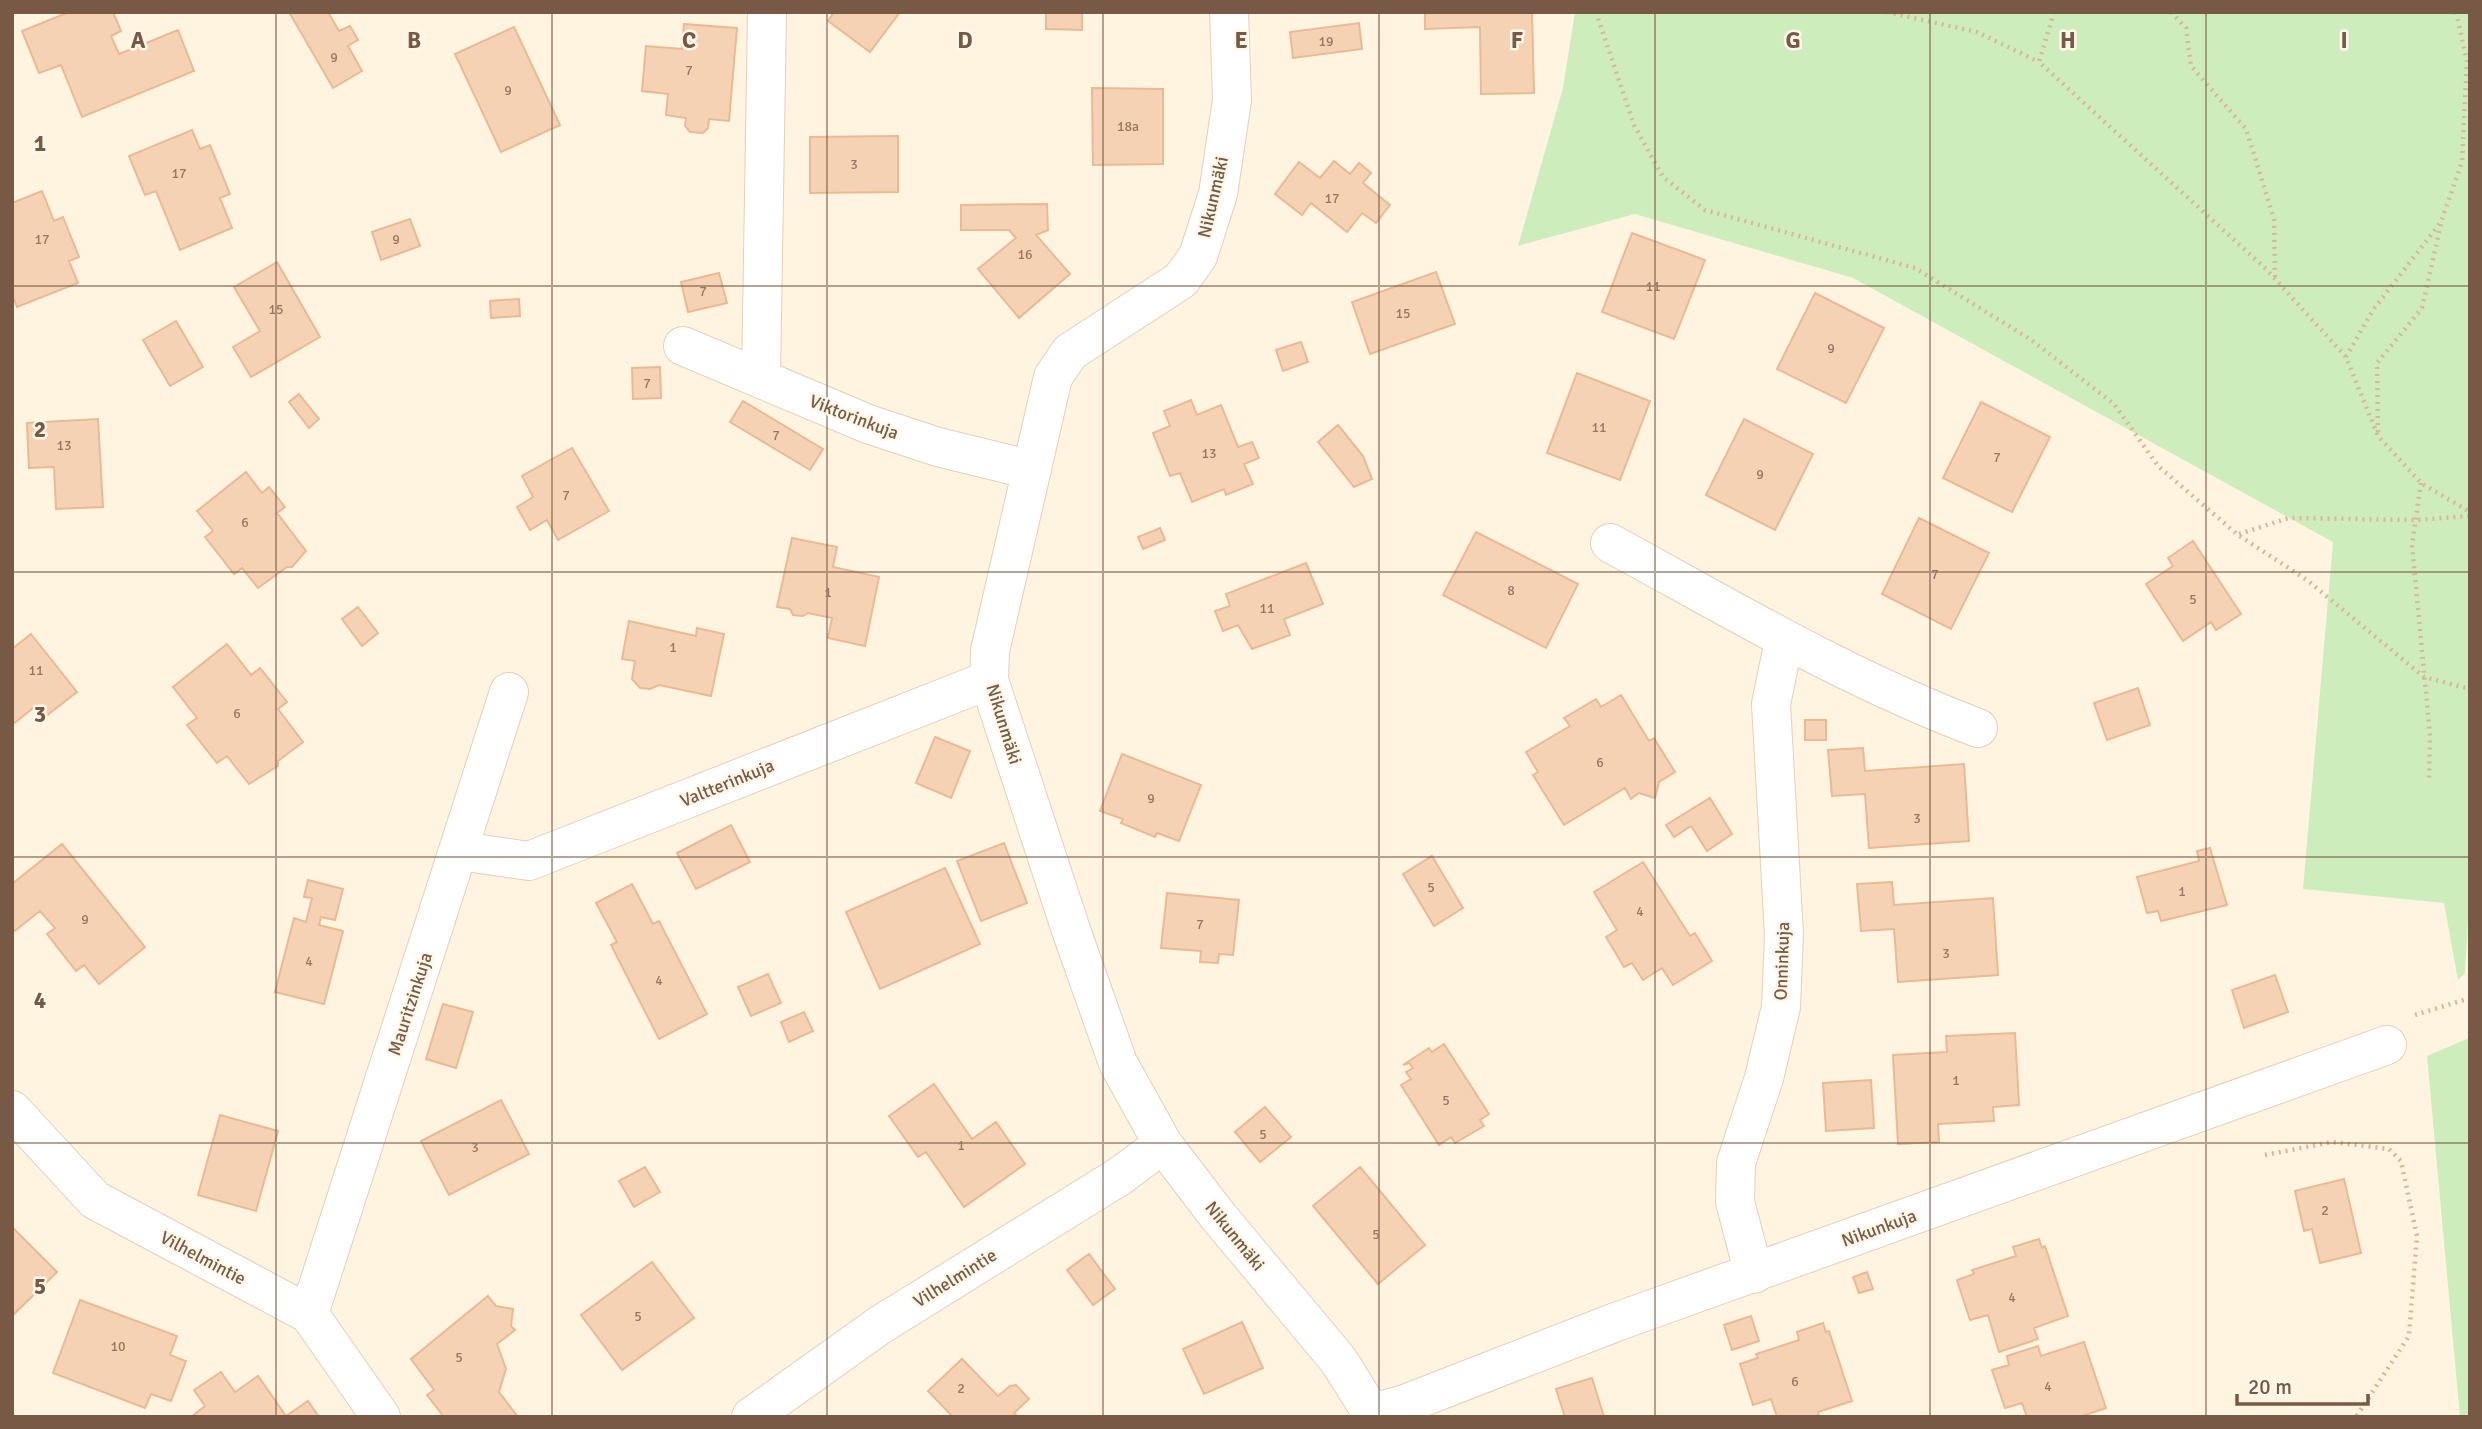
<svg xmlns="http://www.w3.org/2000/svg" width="2482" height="1429" font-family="Signika,sans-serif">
  <rect width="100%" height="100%" fill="#fef4df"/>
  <path fill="#ceedbd" d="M 1575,12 L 2470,12 L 2470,884 L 2465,973 L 2458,980 L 2444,903 L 2303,889 L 2333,542 L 1853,278 L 1635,214 L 1518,246 L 1563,88 Z
    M 2469,1038 L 2470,1417 L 2460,1417 L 2427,1056 Z"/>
  <path fill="#f6d2b4" stroke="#ebb993" stroke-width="2" d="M 69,12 L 113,12 L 121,31 L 111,36 L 119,54 L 178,30 L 194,71 L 82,117 L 61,65 L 39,73 L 22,31 Z
    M 289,12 L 328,12 L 339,31 L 350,26 L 358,40 L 348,46 L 362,71 L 333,88 Z
    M 834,12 L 900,12 L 870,52 L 828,21 Z
    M 1046,12 L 1082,12 L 1082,30 L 1046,29 Z
    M 1425,12 L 1532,12 L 1534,93 L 1481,94 L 1480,27 L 1425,29 Z
    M 1359,23 L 1362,49 L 1293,58 L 1290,32 Z
    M 684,24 L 737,28 L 729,121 L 709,119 L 708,128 L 703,133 L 690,132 L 685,126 L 686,118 L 666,115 L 668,94 L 642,91 L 646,46 L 682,49 Z
    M 514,27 L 560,125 L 501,152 L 455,54 Z
    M 1092,88 L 1163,89 L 1163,164 L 1093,165 Z
    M 192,130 L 200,149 L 210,145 L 230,194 L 220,198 L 232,228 L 180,250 L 156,191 L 145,195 L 129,156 Z
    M 898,136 L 898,192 L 810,193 L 810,137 Z
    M 1334,161 L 1350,174 L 1359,163 L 1371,173 L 1363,183 L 1390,205 L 1376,223 L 1362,213 L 1347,232 L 1311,203 L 1302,215 L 1275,194 L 1299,162 L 1320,178 Z
    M 42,191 L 54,221 L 63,217 L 79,257 L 69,261 L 78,283 L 17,307 L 12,294 L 12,203 Z
    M 1047,204 L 1048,230 L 1036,235 L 1070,274 L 1019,318 L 978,269 L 1016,238 L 1009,230 L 961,230 L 961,205 Z
    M 410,219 L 420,246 L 381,260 L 372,232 Z
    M 1632,233 L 1705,260 L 1674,339 L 1602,312 Z
    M 277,262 L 320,337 L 251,377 L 233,347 L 260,331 L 234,287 Z
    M 1436,272 L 1455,324 L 1370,354 L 1352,302 Z
    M 719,273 L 727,303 L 688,312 L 681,282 Z
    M 1815,293 L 1884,328 L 1846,403 L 1777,369 Z
    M 519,299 L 520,316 L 491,318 L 490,301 Z
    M 176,321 L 203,367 L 170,386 L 143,340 Z
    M 1301,342 L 1308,362 L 1283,371 L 1276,350 Z
    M 660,367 L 661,398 L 633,399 L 632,368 Z
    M 1577,373 L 1650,401 L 1620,480 L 1547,453 Z
    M 299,394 L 319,419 L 309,428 L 289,402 Z
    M 1191,400 L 1197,415 L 1221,405 L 1238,447 L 1252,442 L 1259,458 L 1244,464 L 1253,484 L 1226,495 L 1224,489 L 1192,502 L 1180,473 L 1170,476 L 1153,433 L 1170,426 L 1164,411 Z
    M 743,401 L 823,449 L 810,470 L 730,422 Z
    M 1981,402 L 2050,437 L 2012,512 L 1943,478 Z
    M 98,419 L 103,507 L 56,509 L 54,467 L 29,468 L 27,423 Z
    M 1744,419 L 1813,454 L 1775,530 L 1706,495 Z
    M 1338,425 L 1363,456 L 1372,479 L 1354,487 L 1318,442 Z
    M 572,448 L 609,511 L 558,540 L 547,520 L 530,530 L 517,507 L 533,497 L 522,476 Z
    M 246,472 L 262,493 L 269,487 L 285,507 L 277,513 L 306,551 L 292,567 L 287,567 L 258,588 L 242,568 L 234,574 L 205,537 L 213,531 L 197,511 Z
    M 1919,518 L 1989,553 L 1951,629 L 1882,594 Z
    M 1160,528 L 1165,540 L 1143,549 L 1138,537 Z
    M 1476,532 L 1578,584 L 1546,648 L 1443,595 Z
    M 792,538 L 837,547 L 833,567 L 879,577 L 865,646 L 828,638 L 832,618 L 808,613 L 803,616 L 793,615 L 790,609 L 777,607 Z
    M 2193,541 L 2241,614 L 2216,630 L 2211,622 L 2183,641 L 2146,584 L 2173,566 L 2168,558 Z
    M 1306,563 L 1323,604 L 1284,619 L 1290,635 L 1252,649 L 1238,625 L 1223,631 L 1215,611 L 1230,606 L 1226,594 Z
    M 358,607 L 378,633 L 362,646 L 342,619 Z
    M 629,621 L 696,636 L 697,628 L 724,634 L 711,696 L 659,685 L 650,689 L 640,688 L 632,679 L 635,661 L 622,659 Z
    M 31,634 L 77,692 L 46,716 L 37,705 L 12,725 L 12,649 Z
    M 227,644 L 251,675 L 260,668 L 287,702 L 278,709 L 303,742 L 278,761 L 278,766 L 249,784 L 227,756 L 217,763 L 187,725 L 197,718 L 173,687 Z
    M 2138,688 L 2150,725 L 2107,740 L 2094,703 Z
    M 1621,695 L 1649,741 L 1654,738 L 1675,772 L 1659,782 L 1655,798 L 1639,793 L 1631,799 L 1625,788 L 1564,825 L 1533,775 L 1538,772 L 1526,752 L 1570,726 L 1564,718 L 1596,699 L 1601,707 Z
    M 1805,720 L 1826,720 L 1826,740 L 1805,740 Z
    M 935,737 L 970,751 L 951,798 L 916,783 Z
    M 1863,748 L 1865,771 L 1964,764 L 1969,841 L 1869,848 L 1865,794 L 1832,796 L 1828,750 Z
    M 1122,754 L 1201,785 L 1179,841 L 1157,833 L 1155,837 L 1121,823 L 1123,819 L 1100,811 Z
    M 1710,798 L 1732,834 L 1707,851 L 1691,826 L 1674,837 L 1666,825 Z
    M 731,825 L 750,862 L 696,889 L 677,853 Z
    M 1004,843 L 1027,903 L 981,921 L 957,861 Z
    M 62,844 L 145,947 L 99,984 L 84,965 L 76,971 L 47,934 L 55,928 L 40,911 L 12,933 L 12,884 Z
    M 2210,848 L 2227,905 L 2161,921 L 2158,911 L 2147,913 L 2137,877 L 2199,861 L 2197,851 Z
    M 1432,856 L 1463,908 L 1434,926 L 1403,874 Z
    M 1643,862 L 1690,936 L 1695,933 L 1712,961 L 1673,985 L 1662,968 L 1643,980 L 1632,963 L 1624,967 L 1606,937 L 1617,930 L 1594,892 Z
    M 945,868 L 980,944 L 880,989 L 846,912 Z
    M 308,880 L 343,889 L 335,920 L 321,917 L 319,925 L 343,931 L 324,1004 L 275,992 L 294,918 L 306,922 L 312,898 L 304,897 Z
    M 1892,882 L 1894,905 L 1993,898 L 1998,975 L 1898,982 L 1894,929 L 1861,931 L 1857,884 Z
    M 632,884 L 653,924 L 659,921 L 707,1014 L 659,1039 L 611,945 L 617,942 L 596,903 Z
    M 1167,893 L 1239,900 L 1233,955 L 1219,954 L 1218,963 L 1200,962 L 1201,951 L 1161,948 Z
    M 768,974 L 781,1003 L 751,1016 L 738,987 Z
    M 2275,975 L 2288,1012 L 2244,1028 L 2232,990 Z
    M 443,1004 L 473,1012 L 456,1068 L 426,1059 Z
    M 804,1012 L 813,1031 L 789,1042 L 781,1022 Z
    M 2015,1033 L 2019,1105 L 1993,1107 L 1994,1121 L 1938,1124 L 1939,1142 L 1898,1144 L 1893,1055 L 1947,1052 L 1946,1036 Z
    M 1444,1044 L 1489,1114 L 1480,1120 L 1484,1126 L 1455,1143 L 1451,1137 L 1439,1145 L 1401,1085 L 1411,1079 L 1406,1072 L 1413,1068 L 1409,1063 L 1403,1065 L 1429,1048 L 1432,1052 Z
    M 1871,1080 L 1874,1128 L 1826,1131 L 1823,1083 Z
    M 934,1084 L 972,1139 L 996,1122 L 1025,1164 L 964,1207 L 926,1152 L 918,1157 L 889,1116 Z
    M 501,1100 L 529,1154 L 449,1195 L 421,1141 Z
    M 1265,1107 L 1291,1137 L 1260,1162 L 1235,1132 Z
    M 220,1115 L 278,1131 L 256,1211 L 198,1195 Z
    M 645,1167 L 660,1192 L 634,1207 L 619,1181 Z
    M 1360,1167 L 1425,1245 L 1378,1284 L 1313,1206 Z
    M 2344,1179 L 2361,1253 L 2320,1263 L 2312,1229 L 2304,1231 L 2295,1191 Z
    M 12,1227 L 57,1272 L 12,1316 Z
    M 2039,1239 L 2042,1248 L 2045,1246 L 2068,1316 L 2034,1328 L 2038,1339 L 1999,1352 L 1988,1315 L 1970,1320 L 1957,1280 L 1974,1274 L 1972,1270 L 2016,1256 L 2013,1247 Z
    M 1089,1254 L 1115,1289 L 1093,1305 L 1067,1270 Z
    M 652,1262 L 694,1318 L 622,1370 L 581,1315 Z
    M 1867,1272 L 1873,1289 L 1859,1293 L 1853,1277 Z
    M 488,1296 L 496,1306 L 513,1309 L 511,1326 L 515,1330 L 497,1344 L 506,1369 L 499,1392 L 518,1417 L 444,1417 L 427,1395 L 434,1390 L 411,1359 Z
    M 80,1300 L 177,1336 L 170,1355 L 186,1361 L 171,1401 L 151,1394 L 145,1408 L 53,1373 Z
    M 1751,1316 L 1759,1341 L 1732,1350 L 1724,1325 Z
    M 1242,1322 L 1263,1368 L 1204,1394 L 1183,1349 Z
    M 1823,1323 L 1826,1332 L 1829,1331 L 1852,1401 L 1818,1412 L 1819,1417 L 1777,1417 L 1771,1399 L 1753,1405 L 1740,1364 L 1758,1358 L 1756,1354 L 1799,1340 L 1797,1332 Z
    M 2084,1342 L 2106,1408 L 2079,1417 L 2027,1417 L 2022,1403 L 2005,1408 L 1992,1370 L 2009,1365 L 2007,1356 L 2038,1346 L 2041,1356 Z
    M 962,1359 L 998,1396 L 1010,1386 L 1016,1385 L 1029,1399 L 1014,1413 L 1018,1417 L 953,1417 L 928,1391 Z
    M 221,1372 L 235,1392 L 258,1376 L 286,1416 L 308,1401 L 319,1417 L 191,1417 L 205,1406 L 194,1390 Z
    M 1592,1378 L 1604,1417 L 1565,1417 L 1556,1389 Z"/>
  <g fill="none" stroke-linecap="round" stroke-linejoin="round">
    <defs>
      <path id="minor" d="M 1229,12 L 1232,100 L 1218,194 L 1198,256 L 1181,280 L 1070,352 L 1053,377 L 990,651 L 989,680 L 1071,930 L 1118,1063 L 1163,1144 L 1218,1216 L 1339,1361 L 1374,1417
        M 683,346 L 868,424 L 938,447 L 1032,470
        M 761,379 L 767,12
        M 1610,543 C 1731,609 1848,679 1978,728
        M 460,851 L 529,861 L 989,680
        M 12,1110 L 95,1200 L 309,1314 L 381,1417
        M 1754,1274 L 1735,1202 L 1736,1163 L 1764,1078 L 1781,1007 L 1784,935 L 1771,704 L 1784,641
        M 309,1314 L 509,692
        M 1372,1413 L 1405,1404 L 1616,1322 L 2387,1045
        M 751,1417 L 880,1325 L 1120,1176 L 1163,1144"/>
    </defs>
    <use href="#minor" stroke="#e3d0bb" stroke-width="40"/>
    <path stroke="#dbb698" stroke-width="4.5" stroke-dasharray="2 5" stroke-linecap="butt" d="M 1596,12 L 1634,125 L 1663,177 L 1705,210 L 1915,268 L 2030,339 L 2114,404 L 2158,466 L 2238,535 L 2307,580 L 2424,677 L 2470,689
      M 1887,12 L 1977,32 L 2039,62
      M 2054,12 L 2039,62 L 2266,269 L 2346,357 L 2378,436 L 2421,483 L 2470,512
      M 2171,12 L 2186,28 L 2191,66 L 2246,129 L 2274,219 L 2275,277
      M 2346,357 L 2373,310 L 2441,222 L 2462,162 L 2467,61 L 2456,12
      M 2378,432 L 2377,363 L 2422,308 L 2441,224
      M 2421,483 L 2412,545 L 2430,735 L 2429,780
      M 2239,534 L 2289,518 L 2416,520 L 2470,516
      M 2415,1015 L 2470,998
      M 2265,1155 L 2332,1142 L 2389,1149 L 2401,1161 L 2417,1236 L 2409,1336 L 2356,1417"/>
    <use href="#minor" stroke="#fff" stroke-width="38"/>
  </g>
  <path fill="none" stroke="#775945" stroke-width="2" stroke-opacity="0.55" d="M 276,12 L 276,1417M 552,12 L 552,1417M 827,12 L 827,1417M 1103,12 L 1103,1417M 1379,12 L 1379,1417M 1655,12 L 1655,1417M 1930,12 L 1930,1417M 2206,12 L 2206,1417M 12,286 L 2470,286M 12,572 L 2470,572M 12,857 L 2470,857M 12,1143 L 2470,1143"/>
  <g text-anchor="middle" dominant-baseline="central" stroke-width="5" stroke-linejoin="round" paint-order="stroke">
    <g font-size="14" fill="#977761">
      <text x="1326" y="41">19</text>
      <text x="334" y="57">9</text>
      <text x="689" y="70">7</text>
      <text x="508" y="90">9</text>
      <text x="1128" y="126">18a</text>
      <text x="854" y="164">3</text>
      <text x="179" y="173">17</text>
      <text x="1332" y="198">17</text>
      <text x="42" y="239">17</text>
      <text x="396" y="239">9</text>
      <text x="1025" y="254">16</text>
      <text x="1653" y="286">11</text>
      <text x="703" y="291">7</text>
      <text x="276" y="309">15</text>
      <text x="1403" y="313">15</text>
      <text x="1831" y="348">9</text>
      <text x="647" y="383">7</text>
      <text x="1599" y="427">11</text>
      <text x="776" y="435">7</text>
      <text x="64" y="445">13</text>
      <text x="1209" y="453">13</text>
      <text x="1997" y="457">7</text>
      <text x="1760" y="474">9</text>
      <text x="566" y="495">7</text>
      <text x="245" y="522">6</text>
      <text x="1935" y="574">7</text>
      <text x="1511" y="590">8</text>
      <text x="828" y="592">1</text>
      <text x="2193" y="599">5</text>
      <text x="1267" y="608">11</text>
      <text x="673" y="647">1</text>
      <text x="36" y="670">11</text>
      <text x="237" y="713">6</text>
      <text x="1600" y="762">6</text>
      <text x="1151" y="798">9</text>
      <text x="1917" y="818">3</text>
      <text x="1431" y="887">5</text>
      <text x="2182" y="891">1</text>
      <text x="1640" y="911">4</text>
      <text x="85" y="919">9</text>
      <text x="1200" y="924">7</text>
      <text x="1946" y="953">3</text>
      <text x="309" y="961">4</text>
      <text x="659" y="980">4</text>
      <text x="1956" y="1080">1</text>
      <text x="1446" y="1100">5</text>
      <text x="1263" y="1134">5</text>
      <text x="961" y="1145">1</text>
      <text x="475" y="1147">3</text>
      <text x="2325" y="1210">2</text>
      <text x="1376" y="1234">5</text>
      <text x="2012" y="1297">4</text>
      <text x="638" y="1316">5</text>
      <text x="118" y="1346">10</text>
      <text x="459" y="1357">5</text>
      <text x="1795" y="1381">6</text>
      <text x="2048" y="1386">4</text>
      <text x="961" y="1388">2</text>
    </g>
    <g font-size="18" fill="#775945" stroke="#fff7e8">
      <text transform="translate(1213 197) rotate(-77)">Nikunmäki</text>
      <text transform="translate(854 417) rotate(21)">Viktorinkuja</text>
      <text transform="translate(1004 724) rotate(73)">Nikunmäki</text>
      <text transform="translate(727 783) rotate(-22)">Valtterinkuja</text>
      <text transform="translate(1782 961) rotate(-88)">Onninkuja</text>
      <text transform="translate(410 1004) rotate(-72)">Mauritzinkuja</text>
      <text transform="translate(1879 1228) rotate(-20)">Nikunkuja</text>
      <text transform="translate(1235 1236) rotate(51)">Nikunmäki</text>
      <text transform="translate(203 1258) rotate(28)">Vilhelmintie</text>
      <text transform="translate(955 1278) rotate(-32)">Vilhelmintie</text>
    </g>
  </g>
  <g font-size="23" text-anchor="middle" font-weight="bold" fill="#775945" stroke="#fff7e8" stroke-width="5" stroke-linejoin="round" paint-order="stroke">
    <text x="138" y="48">A</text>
    <text x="414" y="48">B</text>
    <text x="689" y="48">C</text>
    <text x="965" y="48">D</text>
    <text x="1241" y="48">E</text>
    <text x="1517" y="48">F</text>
    <text x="1793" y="48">G</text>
    <text x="2068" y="48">H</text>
    <text x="2344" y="48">I</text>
    <text x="40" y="151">1</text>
    <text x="40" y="437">2</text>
    <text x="40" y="722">3</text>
    <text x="40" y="1008">4</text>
    <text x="40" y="1294">5</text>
  </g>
  <rect width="2482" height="1429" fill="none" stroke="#775945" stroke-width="28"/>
  <path d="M2237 1394v10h131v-10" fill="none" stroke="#775945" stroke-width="3.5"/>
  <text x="2248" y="1394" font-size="21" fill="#775945" stroke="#fff7e8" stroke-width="5" paint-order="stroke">20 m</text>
</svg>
